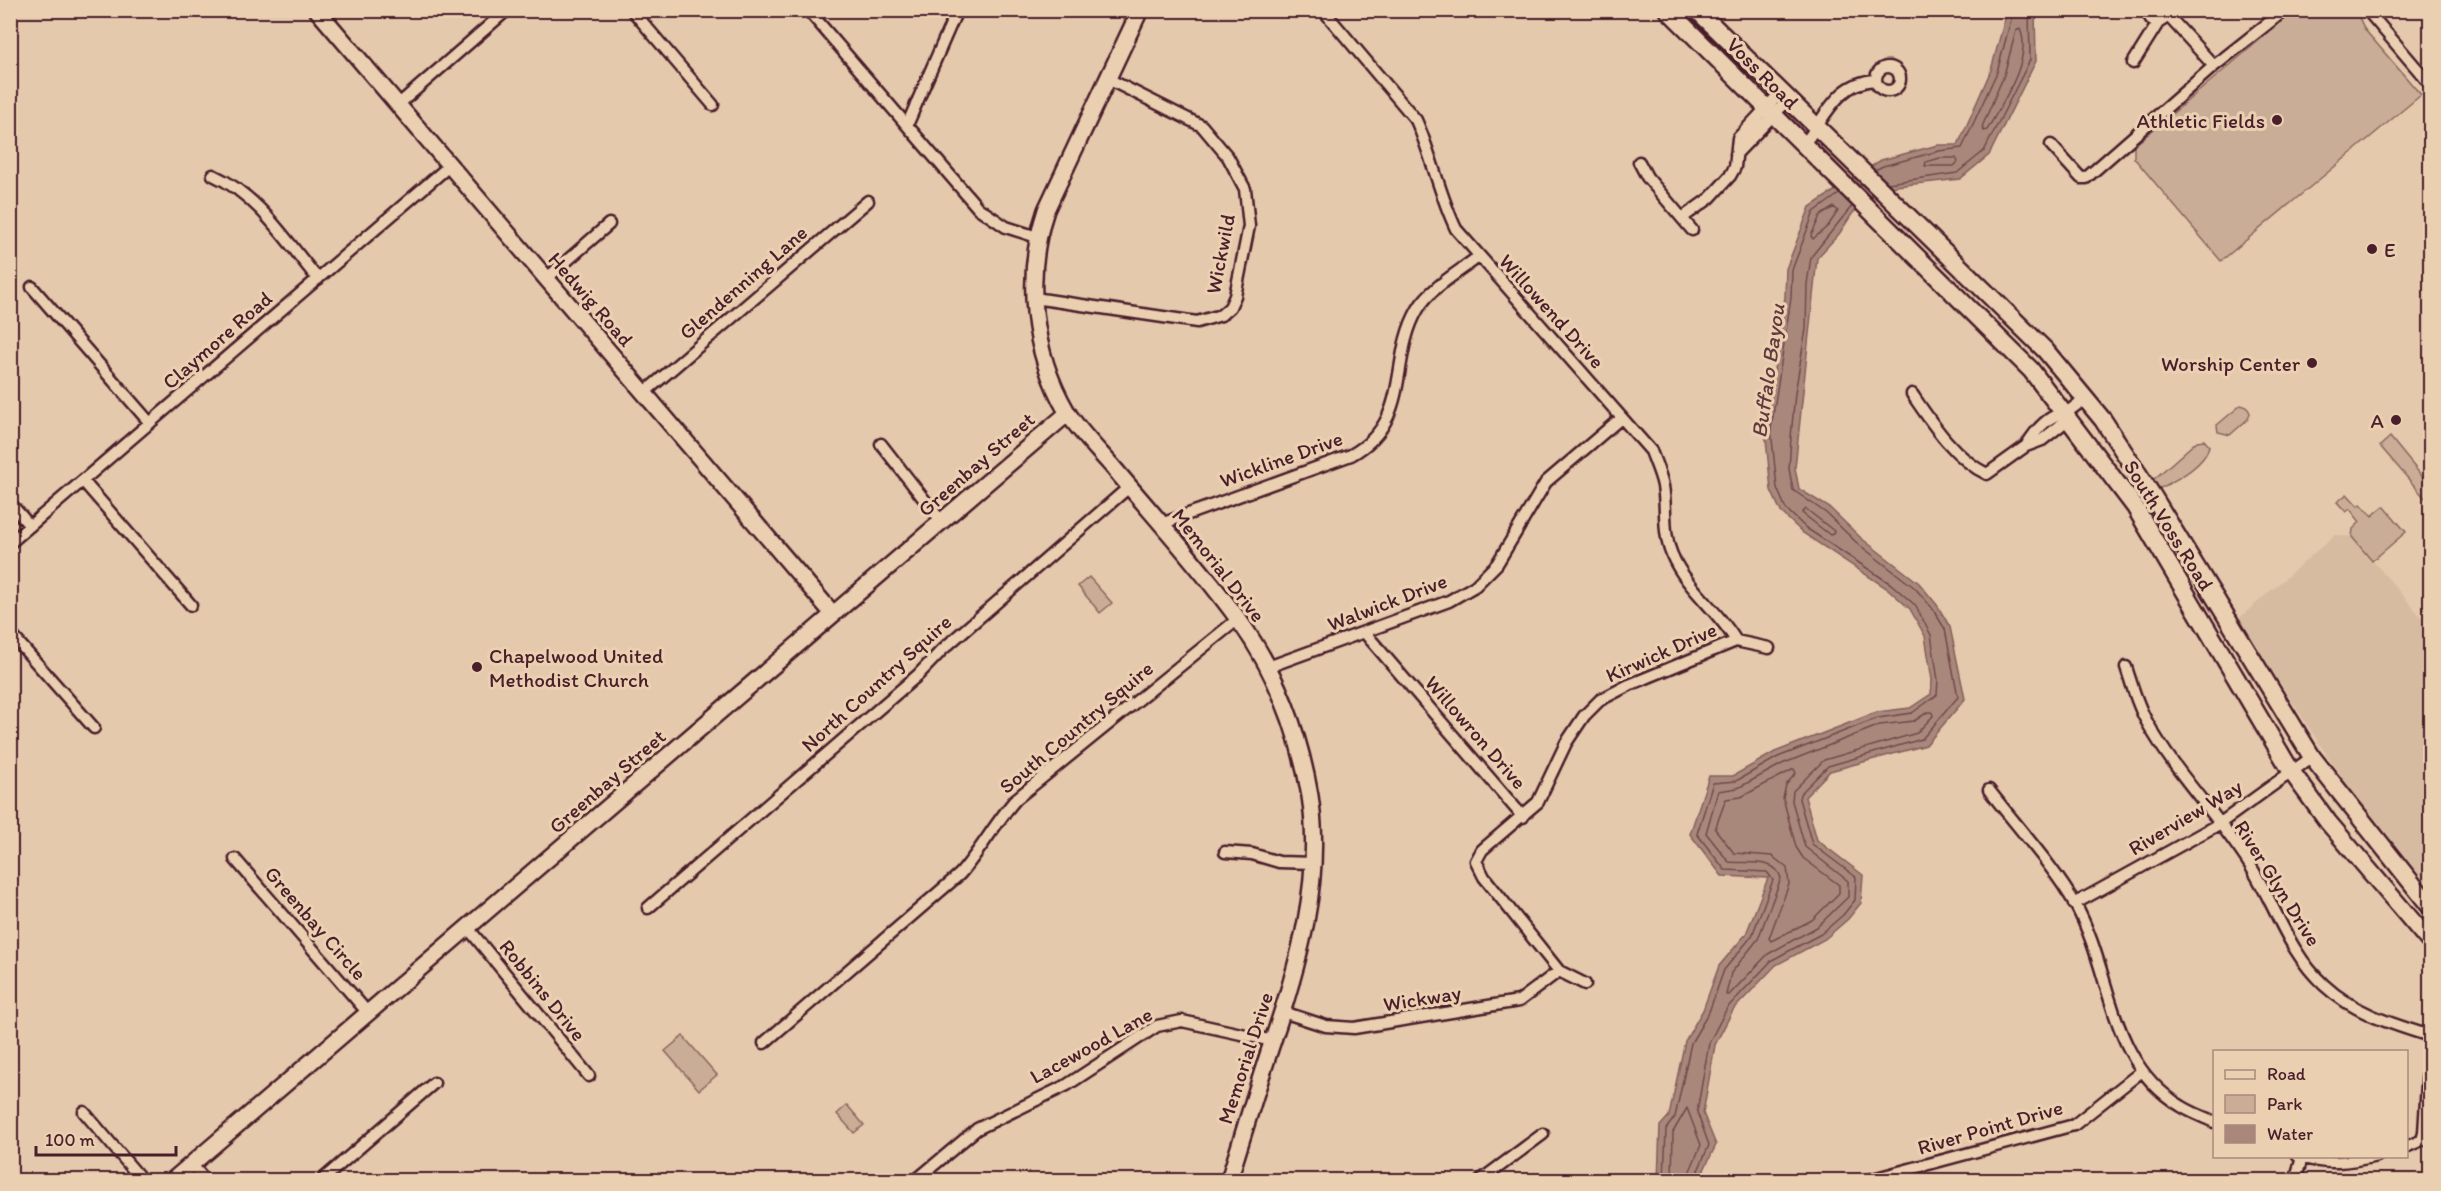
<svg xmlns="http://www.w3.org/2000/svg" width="2441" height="1191" font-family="Itim,sans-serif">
  <rect width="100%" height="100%" fill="#e4c9ac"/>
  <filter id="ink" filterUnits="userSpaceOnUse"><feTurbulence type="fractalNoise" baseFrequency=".0167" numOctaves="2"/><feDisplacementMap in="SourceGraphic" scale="12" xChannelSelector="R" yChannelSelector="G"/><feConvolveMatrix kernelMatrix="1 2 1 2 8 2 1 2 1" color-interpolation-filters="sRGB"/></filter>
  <g filter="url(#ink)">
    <path fill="#d7bba1" d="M 2335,535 L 2352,537 L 2430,627 L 2430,888 L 2353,795 L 2238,619 Z"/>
    <path fill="#caad96" stroke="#8a6660" stroke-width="1.5" d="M 2294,11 L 2356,11 L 2365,30 L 2421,95 L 2221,261 L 2134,158 L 2134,146 Z
      M 2241,405 L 2247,407 L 2250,413 L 2248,419 L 2230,435 L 2218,432 L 2217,425 Z
      M 2390,437 L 2430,486 L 2430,504 L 2380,446 Z
      M 2204,440 L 2209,446 C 2205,466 2174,481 2157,490 L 2152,481 L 2197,441 Z
      M 2347,494 L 2358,506 L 2361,504 L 2372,516 L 2384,506 L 2406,532 L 2372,561 L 2352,537 L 2353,529 L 2360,522 L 2350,509 L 2346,512 L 2337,502 Z
      M 1089,577 L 1112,603 L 1100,613 L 1078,586 Z
      M 683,1036 L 717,1075 L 699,1090 L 665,1051 Z
      M 847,1105 L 864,1125 L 854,1133 L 837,1114 Z"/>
    <path fill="#a9887b" stroke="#835e5b" stroke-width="1.5" d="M 2005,11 L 2035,11 L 2036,61 L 1989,155 L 1960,179 L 1896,186 L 1871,196 L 1852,214 L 1839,234 L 1817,258 L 1795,468 L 1799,489 L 1830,508 L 1861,538 L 1919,583 L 1937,605 L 1950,627 L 1965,699 L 1926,745 L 1830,771 L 1805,797 L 1817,840 L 1863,875 L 1861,903 L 1848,919 L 1825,939 L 1776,965 L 1733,1010 L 1715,1045 L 1703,1113 L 1716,1145 L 1699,1180 L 1658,1180 L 1660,1126 L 1669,1116 L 1685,1041 L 1703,1010 L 1719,966 L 1746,934 L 1768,878 L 1722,876 L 1690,834 L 1709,776 L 1733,776 L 1775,752 L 1877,712 L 1910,708 L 1931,694 L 1932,680 L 1925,636 L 1910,609 L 1888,589 L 1803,533 L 1781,512 L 1771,490 L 1765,429 L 1785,297 L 1786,269 L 1810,207 L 1881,160 L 1938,145 L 1958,145 L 1991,70 L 2006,15 Z"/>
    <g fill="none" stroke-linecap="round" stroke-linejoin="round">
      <path stroke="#70494b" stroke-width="1.5" d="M 2020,29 C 2033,60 2002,103 1987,130 L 1984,131 L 1982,127 L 2004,75 L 2016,31 Z
        M 1940,158 L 1956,158 L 1958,162 L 1954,166 L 1925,166 L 1926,162 Z
        M 1875,170 L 1883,166 L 1939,151 L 1962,148 L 1997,72 L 2012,16 L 2011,10
        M 1888,183 L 1957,173 L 1984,151 L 2030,60 L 2029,10
        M 1834,207 L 1838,211 L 1828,226 L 1813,239 L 1811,236 L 1820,216 Z
        M 1806,509 L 1834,531 L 1833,534 L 1830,535 L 1802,513 Z
        M 1928,712 L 1932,712 L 1933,716 L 1917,733 L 1824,760 L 1793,791 L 1792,801 L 1805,847 L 1848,881 L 1848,897 L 1817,927 L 1768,954 L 1729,995 L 1726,995 L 1731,973 L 1758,939 L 1781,878 C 1775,857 1746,864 1729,862 L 1706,833 L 1718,791 L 1738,788 L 1782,764 L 1880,725 L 1914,721 Z
        M 1794,769 L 1796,773 L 1786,785 L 1783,798 L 1796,847 L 1803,858 L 1839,885 L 1839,893 L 1812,920 L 1771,941 L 1769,938 L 1789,884 L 1787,868 L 1772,856 L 1734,853 L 1715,829 L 1726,799 L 1741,797 Z
        M 1664,1180 L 1666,1129 L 1675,1117 L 1691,1043 L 1709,1012 L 1724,970 L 1752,936 L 1773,880 L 1767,872 L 1725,870 L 1697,834 L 1713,783 L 1736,781 L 1778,757 L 1878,718 L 1912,713 L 1937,695 L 1938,680 L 1931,635 L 1915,605 L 1891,584 L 1806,528 L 1786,509 L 1777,488 L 1771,429 L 1791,298 L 1792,270 L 1814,212 L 1839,194
        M 1672,1180 L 1673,1132 L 1687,1108 L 1701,1145 L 1686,1180
        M 1694,1180 L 1709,1145 L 1697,1112 L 1709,1043 L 1727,1008 L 1772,960 L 1821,934 L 1843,915 L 1855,900 L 1856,877 L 1812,844 L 1799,799 L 1800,794 L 1828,766 L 1922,739 L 1958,697 L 1945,629 L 1932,608 L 1915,588 L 1857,543 L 1826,513 L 1793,490 L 1789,469 L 1791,437 L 1795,393 L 1806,329 L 1807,284 L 1811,257 L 1852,206"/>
      <defs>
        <path id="street" d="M 632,10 L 713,105
          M 808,10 L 978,208 L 1006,227 L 1037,237
          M 1323,10 L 1416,120 C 1432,156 1439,194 1456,229 L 1651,451 C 1655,462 1661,475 1663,486 C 1667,510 1662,532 1672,555 C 1686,588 1718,610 1736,641
          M 2146,10 L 2151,19 L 2158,23 L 2178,10
          M 2367,10 L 2430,84
          M 2170,18 L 2214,66
          M 2133,63 L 2158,23
          M1876 79a12 12 0 1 1 24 0a12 12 0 1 1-24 0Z
          M 399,104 L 507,10
          M 908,123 L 957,10
          M 1803,145 C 1826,118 1836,82 1876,80
          M 2051,145 L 2081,178 L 2086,178 L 2214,66 L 2285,10
          M 1736,154 L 1788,100
          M 1639,162 L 1647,177 L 1692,230
          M 213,175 C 258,195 287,242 318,279
          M 1682,218 L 1710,198 L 1730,176 L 1735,167 L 1738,138 L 1781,92
          M 546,279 L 609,224
          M 32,287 L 150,423
          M 1034,298 L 1197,322 L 1221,315 L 1230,307 L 1235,296 L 1249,226 L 1245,189 L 1228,157 L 1202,126 L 1108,79
          M 644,393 L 868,201
          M 1912,394 C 1931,422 1955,459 1987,474 L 2026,446 L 2042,440 L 2061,425 L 2066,413 L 2086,398
          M 881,444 L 941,521
          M 2026,446 C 2035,431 2048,414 2066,413
          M 83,481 L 191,605
          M 10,503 L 30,526
          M 1161,524 L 1351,455 C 1413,421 1388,360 1418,309 C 1430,288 1459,272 1478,257
          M 10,543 L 449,166
          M 10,633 L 94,728
          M 1365,633 L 1523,817
          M 1268,667 L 1449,601 L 1475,586 L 1497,564 L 1546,482 L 1621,418
          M 2126,667 C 2132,685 2137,705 2147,722 C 2175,773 2217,814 2248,862 C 2275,903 2287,951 2324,985 C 2354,1013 2392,1024 2430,1036
          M 1989,790 C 2015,824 2054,867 2075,904 C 2113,972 2107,1062 2181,1106 C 2192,1113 2204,1117 2214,1122
          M 1225,852 L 1252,854 L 1279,862 L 1314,863
          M 235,859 L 368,1013
          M 2074,904 L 2219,824 L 2312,757
          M 648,908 L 918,675 L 943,649 L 1129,487
          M 468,928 L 589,1076
          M 1585,984 L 1559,971 L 1484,877 L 1476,861 L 1482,850 L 1538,802 L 1566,743 L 1584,716 L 1600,700 L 1629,685 L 1736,641 L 1769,648
          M 1283,1012 L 1326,1026 L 1354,1028 L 1519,1001 L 1559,971
          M 764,1043 L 960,874 C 981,850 995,823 1016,799 L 1238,619
          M 84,1112 L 142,1180
          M 2406,1147 L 2422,1140 L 2424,1133 L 2430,1034
          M 2298,1156 C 2326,1166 2350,1162 2377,1156
          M 192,1165 L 205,1180
          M 322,1180 L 434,1083
          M 916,1180 L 977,1129 L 1067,1085 L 1157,1026 L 1182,1021 L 1273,1041
          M 1481,1180 L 1543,1134
          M 1869,1180 L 2074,1125 L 2142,1071
          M 2295,1180 L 2302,1158"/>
        <path id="secondary" d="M 317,10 L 833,614
          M 1140,10 L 1046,210 C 1024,276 1032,352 1067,412 C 1079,431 1097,449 1112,466 C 1154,516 1199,565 1238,619 C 1276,671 1299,732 1310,796 C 1323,880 1299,963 1272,1043 C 1257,1088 1243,1135 1229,1180
          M 173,1180 L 1068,413"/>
        <path id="primary" d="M 1668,10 L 2031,370 L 2135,507 L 2291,771 L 2328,822 L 2430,942
          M 1697,10 L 1996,302 L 2045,350 L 2103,420 L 2154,498 L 2312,757 L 2430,906"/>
      </defs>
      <use href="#street" stroke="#4a1f2b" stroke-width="15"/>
      <use href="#secondary" stroke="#4a1f2b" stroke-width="20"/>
      <use href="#primary" stroke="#4a1f2b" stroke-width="21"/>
      <use href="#street" stroke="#ead0b1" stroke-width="10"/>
      <use href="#secondary" stroke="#ead0b1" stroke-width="15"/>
      <use href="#primary" stroke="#ead0b1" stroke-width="16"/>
    </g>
  </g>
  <g fill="#4a1f2b" stroke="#ead0b1" stroke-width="2">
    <circle cx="2277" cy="120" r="6"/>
    <circle cx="2372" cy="249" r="6"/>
    <circle cx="2312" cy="363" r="6"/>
    <circle cx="2396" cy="420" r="6"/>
    <circle cx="477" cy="667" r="6"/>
  </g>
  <g text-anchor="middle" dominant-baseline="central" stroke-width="6" stroke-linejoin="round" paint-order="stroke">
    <g font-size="21" fill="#4a1f2b" stroke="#ead0b1">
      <text transform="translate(1763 73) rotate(45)">Voss Road</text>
      <text transform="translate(1220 254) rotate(-79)">Wickwild</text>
      <text transform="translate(743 282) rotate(-41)">Glendenning Lane</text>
      <text transform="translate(591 299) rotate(49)">Hedwig Road</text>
      <text transform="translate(1552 311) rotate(48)">Willowend Drive</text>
      <text transform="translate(217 340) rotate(-41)">Claymore Road</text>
      <text transform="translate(1281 459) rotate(-20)">Wickline Drive</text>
      <text transform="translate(976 464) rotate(-41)">Greenbay Street</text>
      <text transform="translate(2169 525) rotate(58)">South Voss Road</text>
      <text transform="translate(1219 565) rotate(52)">Memorial Drive</text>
      <text transform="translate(1387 602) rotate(-21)">Walwick Drive</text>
      <text transform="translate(1661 652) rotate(-24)">Kirwick Drive</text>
      <text transform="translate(876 683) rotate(-42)">North Country Squire</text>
      <text transform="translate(1076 727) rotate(-40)">South Country Squire</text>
      <text transform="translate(1476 732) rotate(49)">Willowron Drive</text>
      <text transform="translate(607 781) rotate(-41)">Greenbay Street</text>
      <text transform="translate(2185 817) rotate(-31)">Riverview Way</text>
      <text transform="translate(2278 883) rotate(58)">River Glyn Drive</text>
      <text transform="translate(316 923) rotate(49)">Greenbay Circle</text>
      <text transform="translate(543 990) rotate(51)">Robbins Drive</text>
      <text transform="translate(1422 998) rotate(-9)">Wickway</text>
      <text transform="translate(1091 1045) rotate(-29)">Lacewood Lane</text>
      <text transform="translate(1245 1058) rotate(-72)">Memorial Drive</text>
      <text transform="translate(1990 1127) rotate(-16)">River Point Drive</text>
    </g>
    <g font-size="21" fill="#4a1f2b" stroke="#ead0b1" text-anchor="end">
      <text x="2265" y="120">Athletic Fields</text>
      <text x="2384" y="249" text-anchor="start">E</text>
      <text x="2300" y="363">Worship Center</text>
      <text x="2384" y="420">A</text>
      <text x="489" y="655" text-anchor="start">Chapelwood United<tspan x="489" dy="24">Methodist Church</tspan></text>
    </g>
    <g font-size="22" font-style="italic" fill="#62393f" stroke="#ead0b1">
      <text transform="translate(1768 371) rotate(-82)">Buffalo Bayou</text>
    </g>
  </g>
  <rect width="2441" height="1191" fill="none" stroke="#ead0b1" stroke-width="36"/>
  <rect x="18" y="18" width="2405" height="1155" fill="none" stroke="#4a1f2b" stroke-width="2" filter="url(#ink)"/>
  <rect x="2213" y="1050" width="195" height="108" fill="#ead0b1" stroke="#aa897b" stroke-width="1.5"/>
  <rect x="2225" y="1070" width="30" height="9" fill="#ead0b1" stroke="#aa897b" stroke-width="1.5"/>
  <text x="2267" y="1080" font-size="18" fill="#4a1f2b">Road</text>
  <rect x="2225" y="1095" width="30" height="18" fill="#caad96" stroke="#aa897b" stroke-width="1.5"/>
  <text x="2267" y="1110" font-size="18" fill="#4a1f2b">Park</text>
  <rect x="2225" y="1125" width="30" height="18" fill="#a9887b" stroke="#aa897b" stroke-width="1.5"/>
  <text x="2267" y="1140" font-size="18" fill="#4a1f2b">Water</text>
  <path d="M36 1146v9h140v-9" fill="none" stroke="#4a1f2b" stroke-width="3"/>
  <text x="45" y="1146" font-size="18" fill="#4a1f2b" stroke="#ead0b1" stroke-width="4.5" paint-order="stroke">100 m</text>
</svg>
